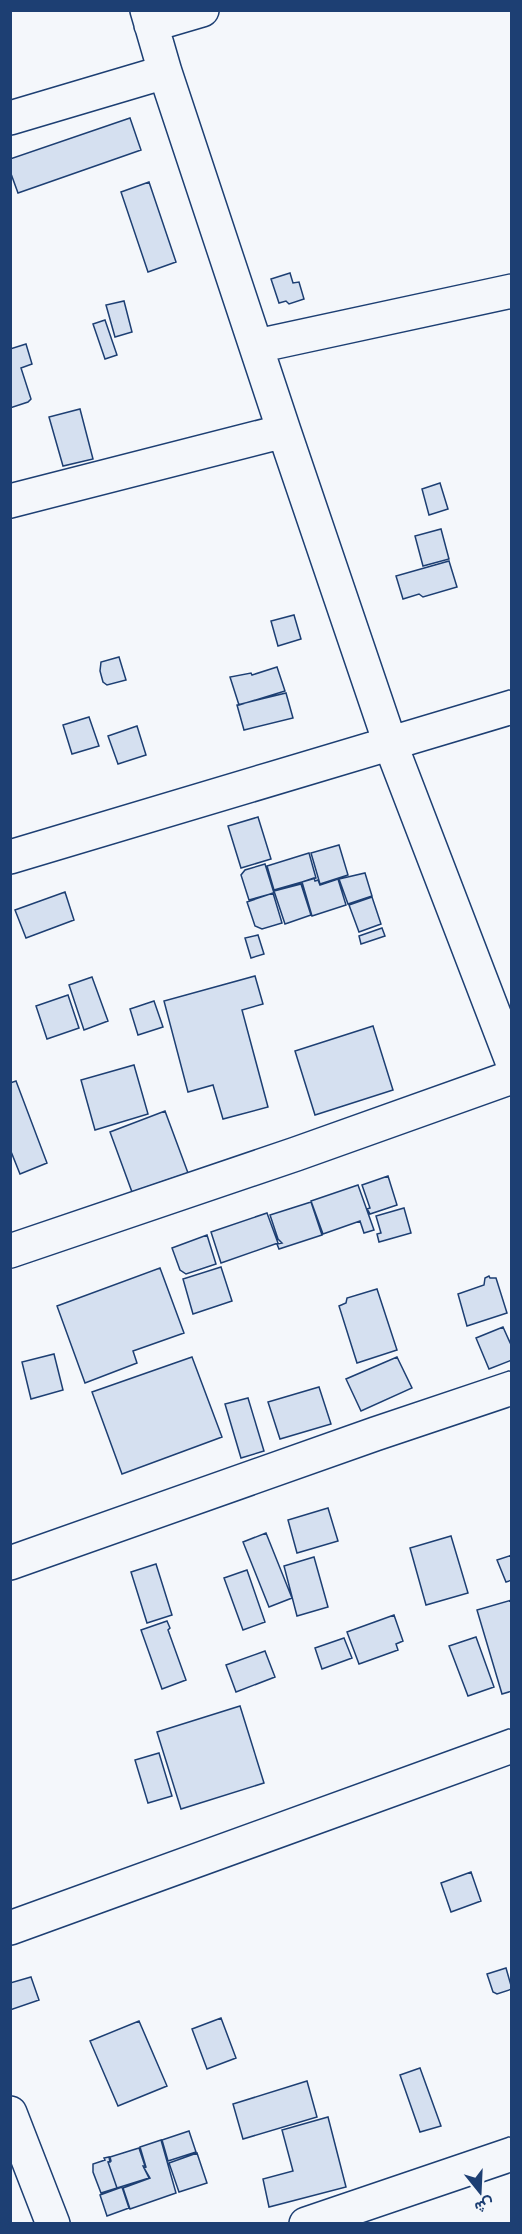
<svg xmlns="http://www.w3.org/2000/svg" width="522" height="2234" font-family="Helvetica,Vazirmatn,sans-serif">
  <rect width="100%" height="100%" fill="#f4f7fb"/>
  <path fill="#d5e0f0" stroke="#1d3f73" stroke-width="1.5" d="M 130,118 L 141,150 L 18,193 L 10,171 L 10,159 Z
    M 149,182 L 176,262 L 148,272 L 121,192 Z
    M 290,273 L 293,283 L 299,282 L 304,299 L 289,304 L 286,301 L 279,303 L 271,279 Z
    M 124,301 L 132,332 L 115,337 L 106,305 Z
    M 105,320 L 117,355 L 105,359 L 93,324 Z
    M 26,344 L 32,364 L 21,368 L 31,399 L 28,402 L 10,408 L 10,349 Z
    M 80,409 L 93,459 L 63,466 L 49,417 Z
    M 440,483 L 448,509 L 429,515 L 422,489 Z
    M 441,529 L 449,559 L 423,566 L 415,536 Z
    M 449,561 L 457,587 L 423,597 L 419,594 L 403,599 L 396,576 Z
    M 294,615 L 301,639 L 278,646 L 271,621 Z
    M 119,657 L 126,680 L 107,685 L 103,682 L 100,671 L 101,662 Z
    M 277,667 L 285,691 L 239,705 L 230,677 L 251,673 L 252,675 Z
    M 286,693 L 293,718 L 244,730 L 237,705 Z
    M 89,717 L 99,746 L 72,754 L 63,725 Z
    M 137,726 L 146,755 L 118,764 L 108,736 Z
    M 258,817 L 271,859 L 241,868 L 228,826 Z
    M 339,845 L 348,875 L 320,884 L 311,853 Z
    M 309,853 L 316,878 L 274,890 L 267,866 Z
    M 265,864 L 274,893 L 249,900 L 241,875 L 245,870 Z
    M 365,873 L 372,896 L 348,904 L 339,879 Z
    M 314,878 L 315,881 L 318,880 L 320,885 L 338,879 L 346,905 L 312,916 L 302,882 Z
    M 301,884 L 311,915 L 285,924 L 274,891 Z
    M 65,892 L 74,920 L 26,938 L 15,910 Z
    M 273,893 L 282,923 L 262,929 L 255,926 L 247,902 Z
    M 372,897 L 381,924 L 359,932 L 349,905 Z
    M 382,928 L 385,936 L 361,944 L 359,936 Z
    M 258,935 L 264,954 L 251,958 L 245,938 Z
    M 255,976 L 263,1004 L 242,1010 L 268,1107 L 223,1119 L 213,1085 L 188,1092 L 164,1001 Z
    M 92,977 L 108,1021 L 84,1030 L 69,985 Z
    M 68,995 L 79,1028 L 47,1039 L 36,1006 Z
    M 154,1001 L 163,1027 L 138,1035 L 130,1009 Z
    M 373,1026 L 393,1090 L 315,1115 L 295,1051 Z
    M 134,1065 L 148,1114 L 95,1130 L 81,1080 Z
    M 16,1081 L 47,1163 L 20,1174 L 10,1149 L 10,1083 Z
    M 165,1111 L 188,1173 L 132,1192 L 110,1132 Z
    M 388,1176 L 397,1205 L 370,1214 L 367,1209 L 370,1208 L 362,1185 Z
    M 358,1185 L 374,1230 L 364,1233 L 360,1221 L 323,1234 L 311,1201 Z
    M 311,1202 L 322,1235 L 279,1249 L 277,1244 L 282,1243 L 278,1239 L 270,1215 Z
    M 404,1208 L 411,1233 L 379,1242 L 377,1234 L 381,1233 L 376,1216 Z
    M 267,1213 L 278,1243 L 221,1263 L 211,1232 Z
    M 207,1235 L 216,1264 L 186,1274 L 180,1270 L 172,1248 Z
    M 221,1267 L 232,1301 L 193,1314 L 183,1279 Z
    M 160,1268 L 184,1333 L 133,1351 L 137,1363 L 85,1383 L 57,1306 Z
    M 489,1276 L 490,1278 L 496,1278 L 507,1313 L 467,1326 L 458,1294 L 484,1285 L 485,1278 Z
    M 377,1289 L 397,1350 L 357,1363 L 339,1306 L 346,1303 L 347,1298 Z
    M 503,1327 L 512,1347 L 512,1360 L 489,1369 L 476,1338 Z
    M 54,1354 L 63,1390 L 31,1399 L 22,1362 Z
    M 192,1357 L 222,1437 L 122,1474 L 92,1392 Z
    M 397,1357 L 412,1388 L 361,1411 L 346,1379 Z
    M 319,1387 L 331,1424 L 280,1439 L 268,1402 Z
    M 248,1398 L 264,1451 L 241,1458 L 225,1404 Z
    M 328,1508 L 338,1541 L 297,1553 L 288,1520 Z
    M 266,1533 L 292,1598 L 269,1607 L 243,1542 Z
    M 451,1536 L 468,1593 L 426,1605 L 410,1548 Z
    M 512,1555 L 512,1580 L 506,1582 L 497,1560 Z
    M 314,1557 L 328,1607 L 297,1616 L 284,1566 Z
    M 156,1564 L 172,1615 L 147,1623 L 131,1572 Z
    M 247,1570 L 265,1622 L 243,1630 L 224,1578 Z
    M 512,1600 L 512,1691 L 502,1694 L 477,1610 Z
    M 394,1615 L 403,1641 L 396,1644 L 398,1650 L 359,1664 L 347,1632 Z
    M 167,1621 L 170,1628 L 168,1630 L 186,1680 L 162,1689 L 141,1630 Z
    M 476,1637 L 494,1687 L 468,1696 L 449,1646 Z
    M 344,1638 L 352,1658 L 322,1669 L 315,1648 Z
    M 265,1651 L 275,1677 L 236,1692 L 226,1665 Z
    M 240,1706 L 264,1783 L 181,1809 L 157,1732 Z
    M 159,1753 L 172,1796 L 148,1803 L 135,1760 Z
    M 471,1872 L 481,1901 L 451,1912 L 441,1883 Z
    M 506,1968 L 512,1989 L 497,1994 L 493,1992 L 487,1974 Z
    M 31,1977 L 39,2000 L 10,2010 L 10,1983 Z
    M 221,2018 L 236,2058 L 207,2069 L 192,2029 Z
    M 139,2021 L 167,2086 L 118,2106 L 90,2041 Z
    M 420,2068 L 441,2126 L 420,2132 L 400,2075 Z
    M 307,2081 L 317,2117 L 243,2139 L 233,2104 Z
    M 328,2117 L 346,2187 L 269,2207 L 263,2179 L 293,2171 L 282,2130 Z
    M 189,2131 L 196,2152 L 168,2161 L 162,2140 Z
    M 161,2140 L 176,2193 L 130,2209 L 123,2188 L 150,2178 L 144,2168 L 146,2167 L 140,2147 Z
    M 139,2148 L 145,2166 L 143,2166 L 149,2178 L 117,2188 L 108,2162 L 111,2161 L 110,2157 Z
    M 197,2153 L 207,2183 L 179,2192 L 169,2163 Z
    M 109,2157 L 110,2162 L 108,2162 L 117,2188 L 101,2193 L 93,2172 L 93,2164 L 105,2160 L 104,2158 Z
    M 122,2187 L 129,2208 L 107,2216 L 100,2195 Z"/>
  <g fill="none" stroke-linecap="round" stroke-linejoin="round">
    <defs>
      <path id="minor" d="M 147,10 L 165,72 L 284,431 L 390,743 L 512,1061
        M 151,25 L 202,10
        M 10,118 L 165,72
        M 257,346 L 512,291
        M 10,501 L 284,431
        M 10,857 L 512,707
        M 10,1251 L 296,1154 L 512,1077
        M 10,1563 L 375,1434 L 512,1388
        M 10,1928 L 512,1746
        M 10,2113 L 53,2224
        M 306,2224 L 512,2154"/>
    </defs>
    <use href="#minor" stroke="#1d3f73" stroke-width="36"/>
    <use href="#minor" stroke="#f4f7fb" stroke-width="33"/>
  </g>
  <rect width="522" height="2234" fill="none" stroke="#1d3f73" stroke-width="24"/>
  <g transform="translate(480 2192) rotate(162)" stroke="#f4f7fb" stroke-width="4.5" paint-order="stroke">
  <path d="M0-4.5L10 22L0 15L-10 22Z" fill="#1d3f73"/>
  <text y="-9" font-size="16" font-weight="bold" text-anchor="middle" fill="#1d3f73">ش</text>
  </g>
</svg>
